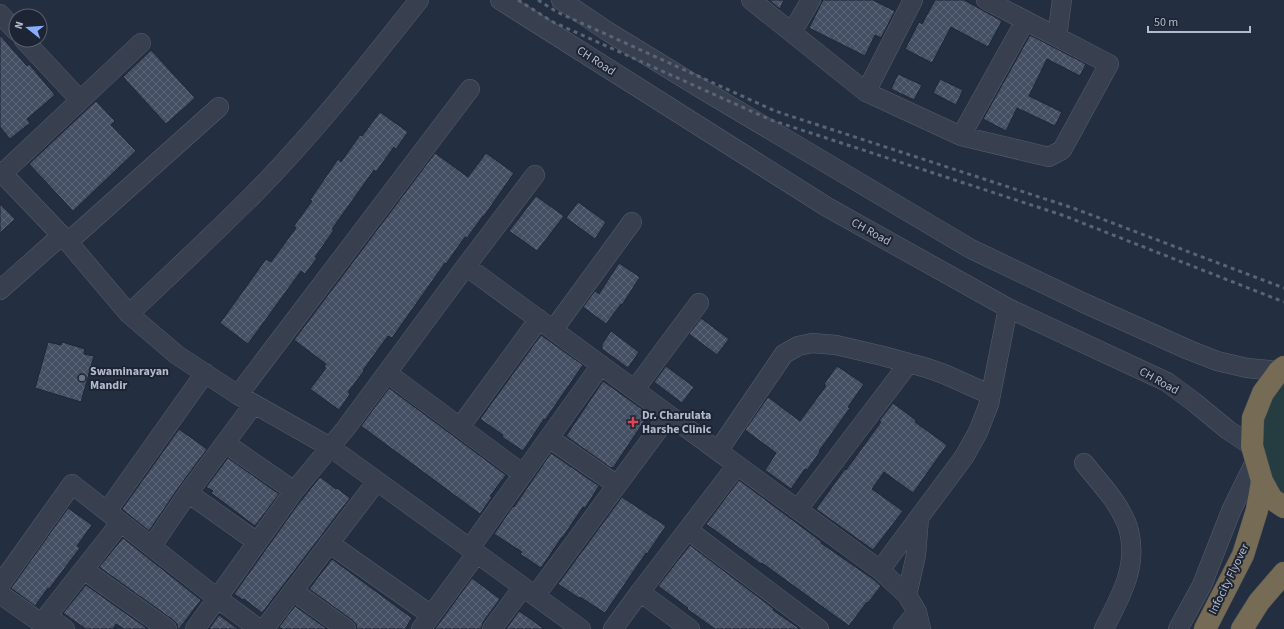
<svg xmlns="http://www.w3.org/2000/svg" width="1284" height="629" font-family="'Source Sans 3',sans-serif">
  <defs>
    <pattern id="building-cross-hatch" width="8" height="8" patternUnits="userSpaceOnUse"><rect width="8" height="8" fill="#444f64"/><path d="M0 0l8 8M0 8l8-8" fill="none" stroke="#5d6679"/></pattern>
  </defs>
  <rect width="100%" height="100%" fill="#232e40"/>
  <path fill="#253c40" d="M 1284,379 L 1284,493 L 1280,490 L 1266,468 L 1259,443 L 1262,417 L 1271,394 Z"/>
  <path fill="url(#building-cross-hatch)" stroke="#1f2736" d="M 769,0 L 784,0 L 780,9 Z
    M 823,0 L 873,0 L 895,11 L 881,38 L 875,35 L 865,56 L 809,28 Z
    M 935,0 L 964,0 L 1002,21 L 988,47 L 951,27 L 932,63 L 905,49 L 919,22 L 922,24 Z
    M 0,35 L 27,66 L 29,64 L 55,95 L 27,119 L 30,123 L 10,139 L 0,127 Z
    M 1030,35 L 1086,64 L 1080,76 L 1047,59 L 1029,96 L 1062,112 L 1055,126 L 1017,108 L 1006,131 L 983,119 Z
    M 151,50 L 195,98 L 166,124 L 123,77 Z
    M 898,74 L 922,85 L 914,100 L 891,89 Z
    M 940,79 L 963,90 L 956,105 L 933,93 Z
    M 96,101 L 115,121 L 111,125 L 136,151 L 73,211 L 29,164 Z
    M 380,112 L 408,132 L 396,149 L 394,147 L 376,172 L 374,170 L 332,229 L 334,230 L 315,257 L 317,258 L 305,274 L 301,271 L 248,344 L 220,323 L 266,259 L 271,262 L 296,228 L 294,226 L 312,201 L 310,200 L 338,159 L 341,162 L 360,135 L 362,136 Z
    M 435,153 L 468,177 L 486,153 L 514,173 L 484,216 L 483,216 L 467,238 L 465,237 L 446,264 L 445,263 L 392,338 L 388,336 L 363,370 L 364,371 L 348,392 L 350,394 L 339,410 L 310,389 L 326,368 L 324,367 L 326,364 L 294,340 Z
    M 536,196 L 564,216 L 537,251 L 509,231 Z
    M 578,202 L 606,222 L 595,239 L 566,218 Z
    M 0,204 L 15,219 L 0,233 Z
    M 619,263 L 640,277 L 622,305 L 621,304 L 606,324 L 583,307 L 595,291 L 599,294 Z
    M 701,318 L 729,339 L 717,355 L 689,334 Z
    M 611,331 L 639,352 L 628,368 L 602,349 L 602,344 Z
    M 541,335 L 583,365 L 545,420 L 544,419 L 523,451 L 502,437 L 503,435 L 480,419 Z
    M 48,342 L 61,345 L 62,342 L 85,349 L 84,354 L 94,356 L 81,402 L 35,388 Z
    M 666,366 L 694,387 L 682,403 L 654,382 Z
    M 837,366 L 864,384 L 848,407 L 850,408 L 819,451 L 820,452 L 807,470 L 805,469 L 791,489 L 765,470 L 776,453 L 745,430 L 768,397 L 800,421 L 826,386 L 824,384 Z
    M 603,381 L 649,414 L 613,468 L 612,467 L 611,468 L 566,436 Z
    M 389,388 L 506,475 L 490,496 L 492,497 L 480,514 L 361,426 Z
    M 893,403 L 916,420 L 915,422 L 947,445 L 913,493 L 884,472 L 872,489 L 903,511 L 873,550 L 816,509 L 845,469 L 846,470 L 881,422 L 879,421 Z
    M 179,429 L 207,449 L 179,487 L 149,531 L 122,509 Z
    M 551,453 L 599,486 L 585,508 L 583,507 L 563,537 L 562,537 L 541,568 L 520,554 L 522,552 L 494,534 L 513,506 L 514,507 Z
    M 228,458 L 279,494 L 255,526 L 211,493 L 213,491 L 206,487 Z
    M 320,477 L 336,489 L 337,488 L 350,498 L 262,613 L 244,599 L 243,600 L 234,594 L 296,507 Z
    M 739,480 L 822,542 L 821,543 L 873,579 L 881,586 L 868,603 L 867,602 L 849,626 L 762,563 L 761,564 L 706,524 Z
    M 622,497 L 666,526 L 647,554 L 646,553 L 605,613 L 580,597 L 579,598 L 558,584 Z
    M 68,508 L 92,525 L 77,546 L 80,548 L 49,589 L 48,588 L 35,606 L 11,588 Z
    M 123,538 L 201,600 L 179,629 L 178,629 L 177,624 L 173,620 L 99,567 Z
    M 690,545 L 774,609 L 773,610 L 800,629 L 715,629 L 687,609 L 688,608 L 658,586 Z
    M 332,559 L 412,618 L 405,629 L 357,629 L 356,624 L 352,620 L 309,589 Z
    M 472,578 L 500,599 L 483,622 L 481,629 L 435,629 Z
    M 86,585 L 148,629 L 124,629 L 116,624 L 113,629 L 86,629 L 63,613 Z
    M 295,606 L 327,629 L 282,629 L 279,627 Z
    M 519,611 L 528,617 L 544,629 L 506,629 Z
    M 219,615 L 238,629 L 209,629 Z"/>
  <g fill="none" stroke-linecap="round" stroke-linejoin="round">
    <defs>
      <path id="minor" d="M 419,0 C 366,67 313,134 254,194 C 213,235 171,274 129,314 L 177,355 L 238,395 L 330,447 L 581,629
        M 500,0 L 827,207 L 1008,308 L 1167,382 L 1194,402 L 1228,430 L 1252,446
        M 561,0 L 607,31 L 705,91 L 971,249 L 1084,303 L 1189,350 L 1217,361 L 1247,368 L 1279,371
        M 751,0 L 866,92 L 961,136 L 1049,157 L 1062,150 L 1109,64 L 986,0
        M 0,14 L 16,31
        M 792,32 L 811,0
        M 1057,37 L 1062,0
        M 24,40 L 80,100
        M 866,92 L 913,0
        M 961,136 L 1025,21
        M 0,171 L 68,242 L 129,314
        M 3,173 L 141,43
        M 68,242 L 219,107
        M 466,266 L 880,570 L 907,595 L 917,612 L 921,629
        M 0,290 L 62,235
        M 553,330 L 632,222
        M 387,373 L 523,474
        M 635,389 L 699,303
        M 238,395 L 470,89
        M 460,427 L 539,319
        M 549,438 L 617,485
        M 225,443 L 294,491
        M 718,451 L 784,354 L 798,346 L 812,343 L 836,345 L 883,356 L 927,368 L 944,374 L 991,395
        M 1084,463 C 1098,481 1116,499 1125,520 C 1127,523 1128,528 1129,531 C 1138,568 1120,597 1104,629
        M 188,493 L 257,542
        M 798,509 L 909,363
        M 107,511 L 205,373
        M 688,530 L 819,629
        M 329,543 L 431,615
        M 152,546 L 188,493 L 254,404
        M 470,548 L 601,365
        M 84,570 L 167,629
        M 880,570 L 964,457 L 978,432 L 989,404 L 1008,308
        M 0,585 L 72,484 L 217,598 L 259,629
        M 293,591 L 346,629
        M 0,594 L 41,623 L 47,616
        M 907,595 L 916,555 L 919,518
        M 535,596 L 669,415
        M 65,629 L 47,616 L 121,522
        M 195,629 L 294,491 L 346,428 L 466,266 L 535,175
        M 264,629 L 377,481
        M 421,629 L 477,553
        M 492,629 L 523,587
        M 613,629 L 640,592
        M 690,629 L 640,592 L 737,465
        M 903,629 L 917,612
        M 1178,629 L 1202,585 L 1231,511 L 1256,460"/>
      <path id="highway" d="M 1284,367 L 1279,371 L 1263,393 L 1253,418 L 1252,446 L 1262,481 L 1272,499 L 1284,507
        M 1205,629 L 1243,555 L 1257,510 L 1262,481
        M 1242,629 L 1259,602 L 1284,573"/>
    </defs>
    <use href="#minor" stroke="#565e6d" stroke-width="20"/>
    <use href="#highway" stroke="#404857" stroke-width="23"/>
    <use href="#minor" stroke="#38404f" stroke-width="19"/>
    <use href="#highway" stroke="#766b54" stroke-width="22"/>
    <path stroke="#596476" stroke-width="3" stroke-dasharray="4 4" stroke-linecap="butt" d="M 518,0 L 553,22 L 771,120 L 1062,215 L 1284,302
      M 538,0 L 557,12 L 775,111 L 1073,208 L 1284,288"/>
  </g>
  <circle fill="#6b7280" stroke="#1d2534" stroke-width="1.5" cx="82" cy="378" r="4"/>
  <path fill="#e0444e" stroke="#1d2534" stroke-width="1.5" d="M631 416h4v4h4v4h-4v4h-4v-4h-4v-4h4z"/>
  <g text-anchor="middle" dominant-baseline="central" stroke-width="4" stroke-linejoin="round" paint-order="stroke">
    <g font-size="12" fill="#b4bbca" stroke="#1d2534">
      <text transform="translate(596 61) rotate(33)">CH Road</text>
      <text transform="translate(871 232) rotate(29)">CH Road</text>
      <text transform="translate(1159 381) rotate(29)">CH Road</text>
      <text transform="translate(1229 579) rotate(-64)">Infocity Flyover</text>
    </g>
    <g font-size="12" font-weight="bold" fill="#b4bbca" stroke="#1d2534" text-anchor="start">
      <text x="90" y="371">Swaminarayan<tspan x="90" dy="14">Mandir</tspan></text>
      <text x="642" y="415">Dr. Charulata<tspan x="642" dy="14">Harshe Clinic</tspan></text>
    </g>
  </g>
  <g transform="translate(28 28) rotate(287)"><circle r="19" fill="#1d2534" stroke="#596170"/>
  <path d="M0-3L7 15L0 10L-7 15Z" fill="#87adfc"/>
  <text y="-6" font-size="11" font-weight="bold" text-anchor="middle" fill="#b4bbca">N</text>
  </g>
  <path d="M1148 26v6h102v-6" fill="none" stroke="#b4bbca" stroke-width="2"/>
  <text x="1154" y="26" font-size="12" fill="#b4bbca" stroke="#1d2534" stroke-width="3" paint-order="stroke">50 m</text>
</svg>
